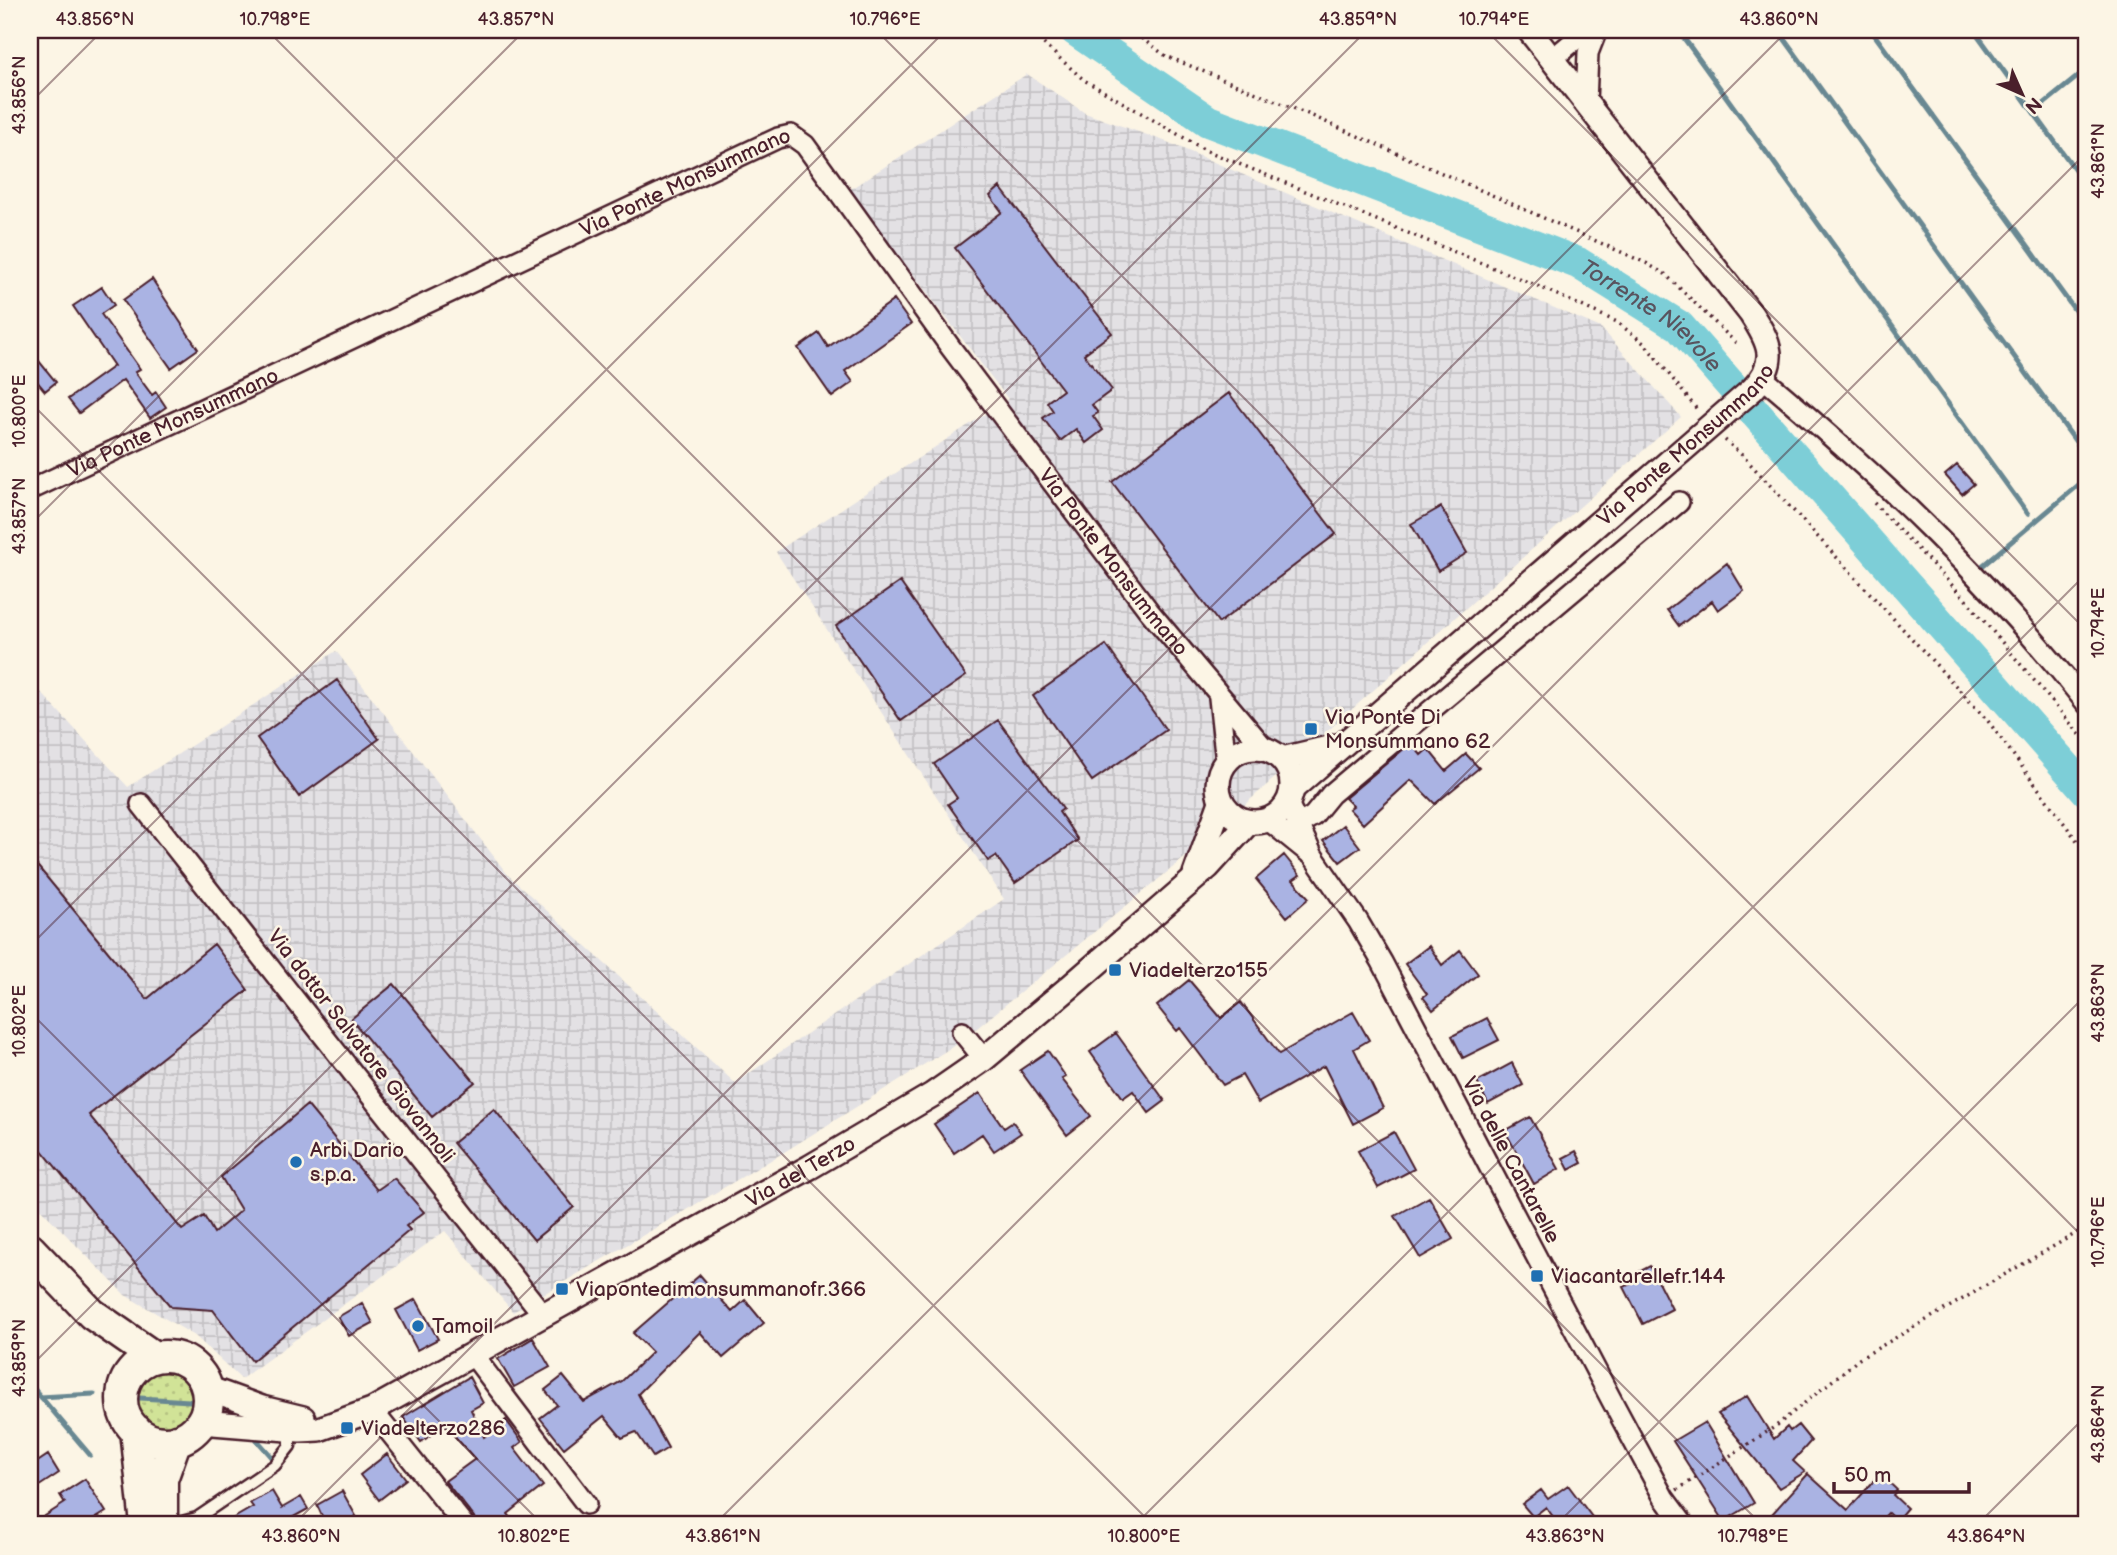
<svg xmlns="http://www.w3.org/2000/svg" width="2117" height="1555" font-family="'Balsamiq Sans',sans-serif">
  <defs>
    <pattern id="industrial-grid" width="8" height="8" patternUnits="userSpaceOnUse" patternTransform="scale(1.75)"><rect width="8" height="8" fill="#e3e1e4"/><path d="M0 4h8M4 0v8" fill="none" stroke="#c4c1c4"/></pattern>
    <pattern id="grass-dots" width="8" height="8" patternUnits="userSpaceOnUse" patternTransform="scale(1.75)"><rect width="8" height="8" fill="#d1e397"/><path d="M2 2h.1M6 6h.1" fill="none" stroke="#b5c282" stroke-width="1.8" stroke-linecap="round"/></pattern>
  </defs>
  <rect width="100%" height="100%" fill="#fcf5e5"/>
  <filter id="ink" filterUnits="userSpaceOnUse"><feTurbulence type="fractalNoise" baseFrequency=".0143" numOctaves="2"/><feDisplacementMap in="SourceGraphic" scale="14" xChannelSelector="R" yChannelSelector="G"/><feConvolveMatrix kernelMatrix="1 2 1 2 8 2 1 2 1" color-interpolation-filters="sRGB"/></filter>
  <g filter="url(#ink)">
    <path fill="url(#industrial-grid)" d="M 1027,74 L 1085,113 L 1167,142 L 1601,328 L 1681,417 L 1188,855 L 960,1042 L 781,1154 L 513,1312 L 445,1231 L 241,1379 L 195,1336 L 125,1295 L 30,1198 L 30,695 L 38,689 L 128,787 L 336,651 L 508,875 L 735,1083 L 1004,899 L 776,552 L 1008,399 L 849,190 Z"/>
    <path fill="url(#grass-dots)" stroke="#8e8161" stroke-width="2" d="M137 1400a29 29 0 1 1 58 0a29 29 0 1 1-58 0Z"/>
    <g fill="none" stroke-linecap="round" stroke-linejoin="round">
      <path stroke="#698892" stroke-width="5" d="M 1678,30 L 2028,514
        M 1778,30 L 2084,453
        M 1871,30 L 2087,327
        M 1974,30 L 2087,186
        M 2034,112 L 2087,69
        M 1981,567 L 2087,478
        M 30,1384 L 90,1455
        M 40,1397 L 94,1394
        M 140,1398 L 190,1401
        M 257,1440 L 272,1457"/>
      <path stroke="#7dced7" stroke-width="32" id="s1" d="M 1075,30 L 1208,121 L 1578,263 L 1679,326 L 2087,791"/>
    </g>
    <path fill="#aab3e3" stroke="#4a1f2b" stroke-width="2" d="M 1000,187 L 1112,333 L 1084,354 L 1112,390 L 1092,405 L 1098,413 L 1093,416 L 1103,430 L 1086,443 L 1076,429 L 1060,441 L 1043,418 L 1053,411 L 1047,402 L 1063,390 L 955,248 L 1002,212 L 990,196 Z
      M 152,279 L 198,349 L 171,368 L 123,300 Z
      M 102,287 L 114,305 L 101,314 L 140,369 L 135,372 L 152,395 L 156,392 L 166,407 L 150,418 L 123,380 L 79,413 L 68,399 L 114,366 L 73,306 Z
      M 894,300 L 911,324 L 845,371 L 853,382 L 832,397 L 798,348 L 819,333 L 828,347 Z
      M 30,350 L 56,382 L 45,391 L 30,373 Z
      M 1229,393 L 1336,534 L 1219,623 L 1112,482 Z
      M 1957,465 L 1974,484 L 1962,494 L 1945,475 Z
      M 1441,507 L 1467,553 L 1438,571 L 1411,524 Z
      M 1727,563 L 1744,591 L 1718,610 L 1712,601 L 1679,626 L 1667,610 Z
      M 900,582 L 966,676 L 901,721 L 836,626 Z
      M 1106,645 L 1166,730 L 1092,781 L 1033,696 Z
      M 337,680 L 379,739 L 299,797 L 257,738 Z
      M 998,720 L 1063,809 L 1059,812 L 1078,840 L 1015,883 L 996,856 L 988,861 L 948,804 L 957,798 L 934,764 Z
      M 1411,743 L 1421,755 L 1428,749 L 1446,771 L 1466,754 L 1479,768 L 1435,804 L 1411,780 L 1363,824 L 1349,809 L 1353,806 L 1345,798 Z
      M 1343,825 L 1360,847 L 1340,862 L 1323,841 Z
      M 1284,855 L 1300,875 L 1293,880 L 1309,898 L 1287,917 L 1256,879 Z
      M 30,857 L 147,999 L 214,944 L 248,990 L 89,1115 L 182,1230 L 204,1216 L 214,1233 L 241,1210 L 221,1177 L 307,1105 L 377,1190 L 394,1178 L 424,1212 L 406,1226 L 410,1230 L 252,1361 L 213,1310 L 171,1307 L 30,1136 Z
      M 1429,946 L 1442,965 L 1460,950 L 1478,974 L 1433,1010 L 1423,997 L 1427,994 L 1405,964 Z
      M 1189,980 L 1221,1018 L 1241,1002 L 1279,1054 L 1353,1012 L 1369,1040 L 1354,1049 L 1383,1108 L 1353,1124 L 1324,1066 L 1258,1103 L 1242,1075 L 1223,1085 L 1180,1028 L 1177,1031 L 1157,1006 Z
      M 394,984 L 475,1082 L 432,1117 L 351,1019 Z
      M 1487,1018 L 1499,1040 L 1463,1058 L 1452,1036 Z
      M 1116,1033 L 1165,1101 L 1149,1113 L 1133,1091 L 1123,1098 L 1090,1052 Z
      M 1048,1051 L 1066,1077 L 1062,1079 L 1091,1116 L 1067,1135 L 1020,1070 Z
      M 1512,1063 L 1523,1085 L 1488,1104 L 1477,1082 Z
      M 980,1093 L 1004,1128 L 1013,1122 L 1021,1133 L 994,1151 L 982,1134 L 954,1153 L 934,1124 Z
      M 494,1109 L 574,1207 L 534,1240 L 453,1143 Z
      M 1530,1117 L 1559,1169 L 1534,1184 L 1505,1131 Z
      M 1394,1132 L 1414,1169 L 1378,1188 L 1358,1151 Z
      M 1576,1151 L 1582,1163 L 1569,1170 L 1563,1158 Z
      M 1429,1197 L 1453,1239 L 1420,1258 L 1395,1216 Z
      M 1650,1266 L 1672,1309 L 1643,1324 L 1624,1287 L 1634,1282 L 1631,1276 Z
      M 700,1275 L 732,1312 L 745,1300 L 764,1323 L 723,1358 L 700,1332 L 638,1394 L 668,1448 L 653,1457 L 636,1432 L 622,1438 L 604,1416 L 564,1448 L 540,1418 L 557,1405 L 545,1390 L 563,1376 L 584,1402 L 622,1381 L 652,1352 L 633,1333 Z
      M 416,1299 L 438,1339 L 417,1350 L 396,1310 Z
      M 362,1303 L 373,1323 L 349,1336 L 338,1317 Z
      M 533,1338 L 550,1367 L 514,1387 L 498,1359 Z
      M 469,1377 L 483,1403 L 471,1410 L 484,1437 L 506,1420 L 522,1442 L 514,1448 L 543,1486 L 508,1514 L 517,1525 L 476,1525 L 474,1517 L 445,1481 L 475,1459 L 445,1425 L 421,1442 L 403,1417 Z
      M 1747,1396 L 1774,1439 L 1787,1427 L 1790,1431 L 1798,1425 L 1811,1441 L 1793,1461 L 1805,1472 L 1779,1488 L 1718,1414 Z
      M 1705,1422 L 1754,1503 L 1724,1521 L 1673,1441 Z
      M 387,1454 L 406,1479 L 379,1500 L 360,1475 Z
      M 48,1455 L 59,1473 L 30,1492 L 30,1467 Z
      M 1808,1474 L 1848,1510 L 1880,1474 L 1897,1490 L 1893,1495 L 1907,1508 L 1896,1521 L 1888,1513 L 1877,1525 L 1762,1525 Z
      M 85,1479 L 106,1512 L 85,1525 L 31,1525 L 65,1503 L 60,1495 Z
      M 1568,1485 L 1598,1525 L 1559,1525 L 1546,1507 L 1533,1517 L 1522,1504 L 1541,1490 L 1548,1499 Z
      M 272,1491 L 282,1508 L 301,1497 L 308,1509 L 279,1525 L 222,1525 L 253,1507 L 250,1503 Z
      M 342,1491 L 361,1525 L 326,1525 L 317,1505 Z"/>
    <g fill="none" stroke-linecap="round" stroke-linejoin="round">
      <defs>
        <path id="service" d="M 167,1521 L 178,1523 L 197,1518 L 275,1465 L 290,1446 L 290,1429"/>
        <g id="minor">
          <path d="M 1551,60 L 1587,30"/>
          <path d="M 1586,103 L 1588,53 L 1597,30"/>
          <path d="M 1763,378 C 1883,479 1989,580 2087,704"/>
          <path id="s2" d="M 30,490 L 778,138 L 791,135 L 805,145 L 951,348 L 1149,611 L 1266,750"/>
          <path d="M 1219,698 L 1226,763"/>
          <path d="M 1288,803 L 1313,856 L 1358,921 L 1382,962 L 1612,1401 L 1664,1498 L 1684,1525"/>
          <path d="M 141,804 L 544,1316"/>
          <path d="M 1268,820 L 1309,853"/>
          <path d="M 1298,825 L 1313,816 L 1331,794 L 1679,502"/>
          <path d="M 962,1032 L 984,1059"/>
          <path d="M 473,1355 L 586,1504"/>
          <path d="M 372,1410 L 464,1525"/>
        </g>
        <g id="tertiary">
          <circle cx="1255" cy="785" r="37"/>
          <path d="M 1282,759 L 1337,746"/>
          <path id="s3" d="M 1292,789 L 1753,389 C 1779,361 1770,343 1751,314 L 1529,30"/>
          <path d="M 1195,874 L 1221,802"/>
          <path d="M 207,1388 L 262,1408 L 303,1418"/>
          <path id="s4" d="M 201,1422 L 300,1430 L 319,1429 L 372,1410 L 810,1167 L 932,1095 L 984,1059 L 1071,986 L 1208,867 L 1249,822"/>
        </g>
        <path id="primary" d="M 30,1249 L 92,1314 L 154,1357
          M122 1399a43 43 0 1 1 86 0a43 43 0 1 1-86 0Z
          M 136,1430 L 146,1525
          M 162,1525 L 162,1479 L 176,1440"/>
      </defs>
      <use href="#service" stroke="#4a1f2b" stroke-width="15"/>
      <use href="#minor" stroke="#4a1f2b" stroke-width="24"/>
      <use href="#tertiary" stroke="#4a1f2b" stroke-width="28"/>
      <use href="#primary" stroke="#4a1f2b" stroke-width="35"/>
      <path stroke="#4a1f2b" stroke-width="3.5" stroke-dasharray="2 5" stroke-linecap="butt" d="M 1028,30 L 1084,80 L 1205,150 L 1533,284 L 1617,322 L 1645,344 L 1699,412
        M 1130,30 L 1166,56 L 1310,115 L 1646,263 L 1665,274 L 1737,344
        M 1725,440 L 1743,456 L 1988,721 L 2087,854
        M 1874,503 L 1968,602 L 2087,743
        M 1677,1490 L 1776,1426 L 1859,1359 L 2087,1227"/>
      <use href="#service" stroke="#fcf5e5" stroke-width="10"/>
      <use href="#minor" stroke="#fcf5e5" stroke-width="19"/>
      <use href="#tertiary" stroke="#fcf5e5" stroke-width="23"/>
      <use href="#primary" stroke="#fcf5e5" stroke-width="30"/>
    </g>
  </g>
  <path fill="none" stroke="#4a1f2b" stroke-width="2" stroke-opacity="0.45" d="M 267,30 L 1762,1525M 876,30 L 2087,1241M 1486,30 L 2087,631M 30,103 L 103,30M 30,402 L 1153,1525M 30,525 L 525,30M 30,946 L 946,30M 30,1012 L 543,1525M 30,1367 L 1367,30M 293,1525 L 1788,30M 714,1525 L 2087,152M 1135,1525 L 2087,573M 1556,1525 L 2087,994M 1977,1525 L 2087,1415"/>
  <g fill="#1f6fb2" stroke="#fcf5e5" stroke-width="2.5">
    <rect x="1304" y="722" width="14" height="14" rx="3.5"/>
    <rect x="1108" y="963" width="14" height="14" rx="3.5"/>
    <circle cx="296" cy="1162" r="7"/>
    <rect x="1530" y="1269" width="14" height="14" rx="3.5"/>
    <rect x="555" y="1282" width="14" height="14" rx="3.5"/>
    <circle cx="418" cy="1326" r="7"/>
    <rect x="340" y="1421" width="14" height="14" rx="3.5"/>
  </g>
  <g text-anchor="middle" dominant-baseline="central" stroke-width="5" stroke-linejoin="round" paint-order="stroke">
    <g font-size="21" fill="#4a1f2b" stroke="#fcf5e5">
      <text stroke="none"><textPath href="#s2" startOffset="724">Via Ponte Monsummano</textPath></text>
      <text stroke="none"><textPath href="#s2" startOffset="158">Via Ponte Monsummano</textPath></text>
      <text stroke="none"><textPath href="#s3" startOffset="523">Via Ponte Monsummano</textPath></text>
      <text stroke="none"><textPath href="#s2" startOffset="1376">Via Ponte Monsummano</textPath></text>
      <text transform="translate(361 1046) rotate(52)">Via dottor Salvatore Giovannoli</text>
      <text transform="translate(1511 1160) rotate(62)">Via delle Cantarelle</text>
      <text stroke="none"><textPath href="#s4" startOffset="665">Via del Terzo</textPath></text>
    </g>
    <g font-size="21" fill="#4a1f2b" stroke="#fcf5e5" text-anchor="start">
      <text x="1325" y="717">Via Ponte Di<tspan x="1325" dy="24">Monsummano 62</tspan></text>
      <text x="1129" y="970">Viadelterzo155</text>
      <text x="310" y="1150">Arbi Dario<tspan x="310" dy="24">s.p.a.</tspan></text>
      <text x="1551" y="1276">Viacantarellefr.144</text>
      <text x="576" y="1289">Viapontedimonsummanofr.366</text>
      <text x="432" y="1326">Tamoil</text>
      <text x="361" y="1428">Viadelterzo286</text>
    </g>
    <g font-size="23" font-style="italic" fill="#59545f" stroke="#fcf5e5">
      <text stroke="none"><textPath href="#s1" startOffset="648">Torrente Nievole</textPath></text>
    </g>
  </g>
  <rect width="2117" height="1555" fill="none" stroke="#fcf5e5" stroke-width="77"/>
  <g transform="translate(2022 94) rotate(135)" stroke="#fcf5e5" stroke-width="5" paint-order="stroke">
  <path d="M0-5L12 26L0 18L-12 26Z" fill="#4a1f2b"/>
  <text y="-10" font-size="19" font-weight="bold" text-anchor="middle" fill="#4a1f2b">N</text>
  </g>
  <path d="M1834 1482v10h135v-10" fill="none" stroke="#4a1f2b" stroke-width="3.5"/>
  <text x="1844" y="1482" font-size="21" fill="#4a1f2b" stroke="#fcf5e5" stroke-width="5" paint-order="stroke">50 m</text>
  <rect x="38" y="38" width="2040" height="1478" fill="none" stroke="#4a1f2b" stroke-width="2.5"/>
  <g font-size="18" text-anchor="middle" fill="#4a1f2b">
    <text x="95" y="25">43.856°N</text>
    <text x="275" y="25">10.798°E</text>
    <text x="516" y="25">43.857°N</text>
    <text x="885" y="25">10.796°E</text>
    <text x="1358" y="25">43.859°N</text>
    <text x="1494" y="25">10.794°E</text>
    <text x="1779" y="25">43.860°N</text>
    <text transform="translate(19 95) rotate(-90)" y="6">43.856°N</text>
    <text transform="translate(2098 161) rotate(-90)" y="6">43.861°N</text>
    <text transform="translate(19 411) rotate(-90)" y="6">10.800°E</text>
    <text transform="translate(19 516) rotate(-90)" y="6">43.857°N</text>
    <text transform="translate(2098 623) rotate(-90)" y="6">10.794°E</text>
    <text transform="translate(2098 1003) rotate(-90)" y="6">43.863°N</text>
    <text transform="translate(19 1021) rotate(-90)" y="6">10.802°E</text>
    <text transform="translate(2098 1232) rotate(-90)" y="6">10.796°E</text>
    <text transform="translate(19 1358) rotate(-90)" y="6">43.859°N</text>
    <text transform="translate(2098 1424) rotate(-90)" y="6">43.864°N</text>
    <text x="301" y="1542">43.860°N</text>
    <text x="534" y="1542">10.802°E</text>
    <text x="723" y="1542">43.861°N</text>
    <text x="1144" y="1542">10.800°E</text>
    <text x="1565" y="1542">43.863°N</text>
    <text x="1753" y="1542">10.798°E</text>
    <text x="1986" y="1542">43.864°N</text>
  </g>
</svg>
